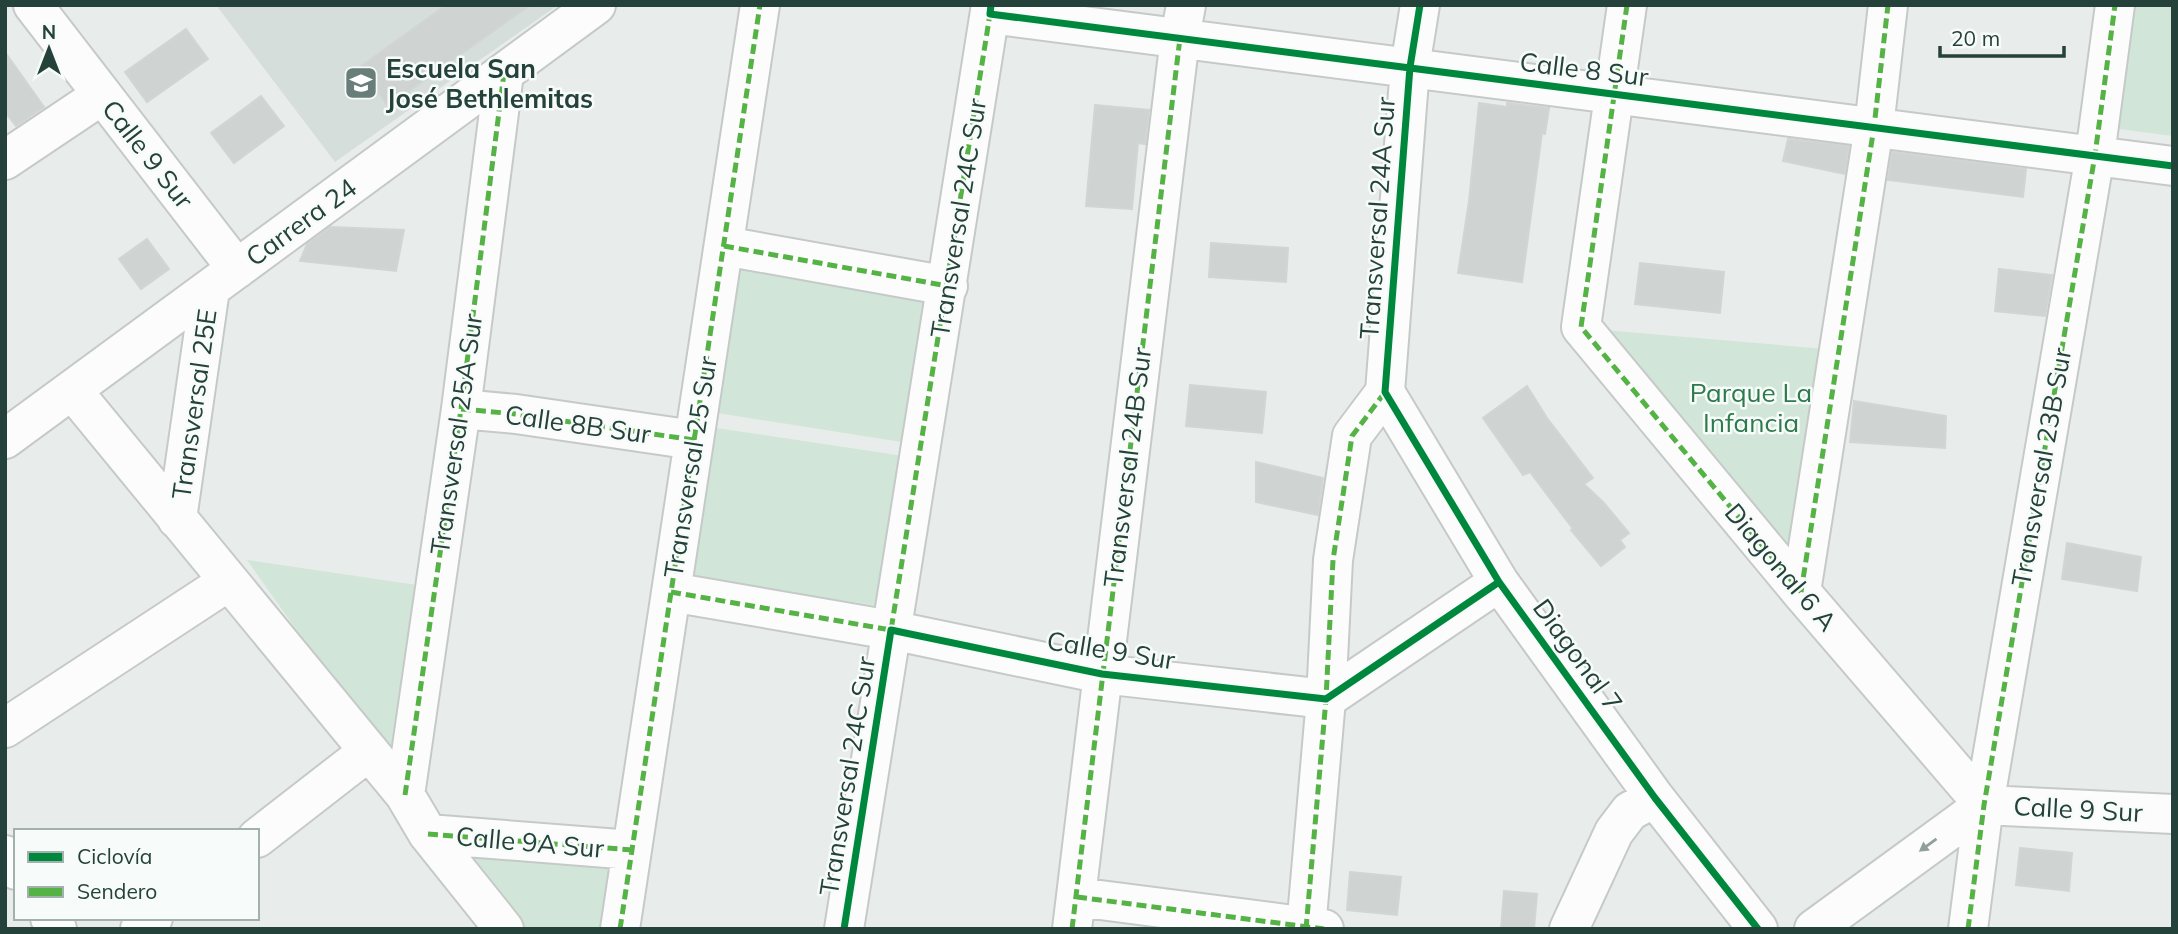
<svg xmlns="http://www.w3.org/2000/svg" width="2178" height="934" font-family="Mulish,sans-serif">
  <rect width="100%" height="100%" fill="#e8edeb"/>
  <path fill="#d6dedb" d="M 216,5 L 558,5 L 335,162 Z"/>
  <path fill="#d1e6d8" d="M 2127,5 L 2173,5 L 2173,136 L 2111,128 Z
    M 739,262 L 933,295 L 908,443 L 717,413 Z
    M 1604,330 L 1826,349 L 1793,555 Z
    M 703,426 L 904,456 L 881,606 L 680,577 Z
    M 247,560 L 417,585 L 392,765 Z
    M 444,842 L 614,860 L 602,929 L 512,929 Z"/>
  <path fill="#cfd4d2" stroke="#d1d6d4" stroke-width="2" d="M 446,5 L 530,5 L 388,106 L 360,67 Z
    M 186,29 L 208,59 L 147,102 L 125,72 Z
    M 5,52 L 44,107 L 16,126 L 5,112 Z
    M 261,96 L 284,126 L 234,163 L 211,133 Z
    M 1479,103 L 1507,107 L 1507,103 L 1549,108 L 1545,134 L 1542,133 L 1522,282 L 1458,273 L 1469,201 Z
    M 1095,105 L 1149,110 L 1145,144 L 1138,143 L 1132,209 L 1086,206 Z
    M 1788,139 L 1849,146 L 1845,174 L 1783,161 Z
    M 1892,152 L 2026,169 L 2023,197 L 1888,180 Z
    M 331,227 L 404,230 L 396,271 L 300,261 L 307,244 Z
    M 147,239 L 169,269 L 141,289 L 119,259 Z
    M 1211,243 L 1288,248 L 1286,282 L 1209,277 Z
    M 1640,263 L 1724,272 L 1720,313 L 1635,304 Z
    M 1999,269 L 2052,275 L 2045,316 L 1995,311 Z
    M 1190,385 L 1266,392 L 1262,433 L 1186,426 Z
    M 1527,386 L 1547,418 L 1593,478 L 1584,484 L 1604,503 L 1629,533 L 1620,540 L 1625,547 L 1601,566 L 1571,530 L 1573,529 L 1530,472 L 1523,475 L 1483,418 Z
    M 1854,401 L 1946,416 L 1945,448 L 1850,442 Z
    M 1256,462 L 1323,478 L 1318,515 L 1256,502 Z
    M 2067,543 L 2141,557 L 2137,591 L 2062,579 Z
    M 2020,848 L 2072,853 L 2069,891 L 2016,885 Z
    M 1350,872 L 1401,877 L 1397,915 L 1347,910 Z
    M 1504,891 L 1537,894 L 1534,929 L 1501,929 Z"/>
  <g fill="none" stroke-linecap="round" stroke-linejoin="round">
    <defs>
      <path id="minor" d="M 33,5 L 237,269
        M 1627,5 L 1581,327 L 1801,592 L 1984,805
        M 990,14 L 2173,166
        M 5,160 L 102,95
        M 724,246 L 948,286
        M 72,390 L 405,795 L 428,834 L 504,929
        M 1385,392 L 1499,582 L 1655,798 L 1758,929
        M 461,409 L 516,414 L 694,440
        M 5,439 L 596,5
        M 177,519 L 210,289
        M 671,592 L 891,630 L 1102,674 L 1326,699
        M 1801,592 L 1874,127 L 1888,5
        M 1326,699 L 1499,582
        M 5,728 L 229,581
        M 405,795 L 461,409 L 504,73
        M 1984,805 L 2173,814
        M 428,834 L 632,850
        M 257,838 L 369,751
        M 5,855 L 16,870
        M 1077,897 L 1324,929
        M 50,918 L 57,929
        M 140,929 L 153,918
        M 620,929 L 760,5
        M 844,929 L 991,5
        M 1072,929 L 1180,38 L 1186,5
        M 1306,929 L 1326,699 L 1333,560 L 1352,436 L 1385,392 L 1410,67 L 1420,5
        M 1569,929 L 1614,832 L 1630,811 L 1655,798
        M 1814,929 L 1984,805
        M 1968,929 L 1984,805 L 2095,155 L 2115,5"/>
    </defs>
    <use href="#minor" stroke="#c5cac8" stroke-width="42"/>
    <use href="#minor" stroke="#fcfcfc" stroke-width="38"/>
    <path stroke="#55b346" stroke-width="5" stroke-dasharray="10 5" stroke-linecap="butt" d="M 1627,5 L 1581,327 L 1801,592
      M 724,246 L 948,286
      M 461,409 L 516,414 L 694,440
      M 671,592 L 891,630 L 990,14
      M 1801,592 L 1874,127 L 1888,5
      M 405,795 L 461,409 L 504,73
      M 428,834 L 632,850
      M 1077,897 L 1324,929
      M 620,929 L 760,5
      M 1072,929 L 1180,38
      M 1306,929 L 1326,699 L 1333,560 L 1352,436 L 1385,392
      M 1968,929 L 1984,805 L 2095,155 L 2115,5"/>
    <defs>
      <path id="cycleway" d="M 991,5 L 990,14 L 2173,166
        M 1420,5 L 1410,67 L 1385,392 L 1499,582 L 1655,798 L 1758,929
        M 844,929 L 891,630 L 1102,674 L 1326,699 L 1499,582"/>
    </defs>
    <use href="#cycleway" stroke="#f7fbf9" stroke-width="11"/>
    <use href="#cycleway" stroke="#00873e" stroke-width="7"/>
  </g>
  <defs><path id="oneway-solid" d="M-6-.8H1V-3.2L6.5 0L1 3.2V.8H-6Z" transform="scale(1.75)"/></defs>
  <use fill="#909f9b" href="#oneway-solid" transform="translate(1928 845) rotate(144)"/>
  <defs>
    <symbol id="school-square" viewBox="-11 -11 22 22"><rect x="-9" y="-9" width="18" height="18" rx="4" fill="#697e78" stroke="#f7fbf9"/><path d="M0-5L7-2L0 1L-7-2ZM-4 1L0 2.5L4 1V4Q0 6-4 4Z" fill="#fff"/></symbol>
  </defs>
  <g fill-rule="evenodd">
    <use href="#school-square" x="342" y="64" width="38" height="38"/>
  </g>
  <g text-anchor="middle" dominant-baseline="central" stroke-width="5" stroke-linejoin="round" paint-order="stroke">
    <g font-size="26" font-weight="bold" fill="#24423a" stroke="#f7fbf9" text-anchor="start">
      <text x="386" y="68">Escuela San<tspan x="386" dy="30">José Bethlemitas</tspan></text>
    </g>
    <g font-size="26" fill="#24423a" stroke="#f7fbf9">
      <text transform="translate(1584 69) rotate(7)">Calle 8 Sur</text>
      <text transform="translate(148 154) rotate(52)">Calle 9 Sur</text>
      <text transform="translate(958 218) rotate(-81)">Transversal 24C Sur</text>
      <text transform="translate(1377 218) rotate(-86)">Transversal 24A Sur</text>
      <text transform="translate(301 222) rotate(-36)">Carrera 24</text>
      <text transform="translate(194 404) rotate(-82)">Transversal 25E</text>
      <text transform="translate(578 424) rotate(8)">Calle 8B Sur</text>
      <text transform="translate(456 434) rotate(-82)">Transversal 25A Sur</text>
      <text transform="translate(690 467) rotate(-81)">Transversal 25 Sur</text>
      <text transform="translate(1127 467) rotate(-83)">Transversal 24B Sur</text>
      <text transform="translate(2041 467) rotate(-80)">Transversal 23B Sur</text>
      <text transform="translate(1781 567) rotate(50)">Diagonal 6 A</text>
      <text transform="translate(1111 650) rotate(9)">Calle 9 Sur</text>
      <text transform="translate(1578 655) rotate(54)">Diagonal 7</text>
      <text transform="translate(847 776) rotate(-81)">Transversal 24C Sur</text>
      <text transform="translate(2078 809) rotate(3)">Calle 9 Sur</text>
      <text transform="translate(530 842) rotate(5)">Calle 9A Sur</text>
    </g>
    <g font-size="26" fill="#2d7a4b" stroke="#f7fbf9">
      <text x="1751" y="392">Parque La<tspan x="1751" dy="30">Infancia</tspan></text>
    </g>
  </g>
  <rect width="2178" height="934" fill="none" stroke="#24423a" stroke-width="14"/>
  <rect x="14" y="829" width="245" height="91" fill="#f7fbf9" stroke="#a3b1ad" stroke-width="2"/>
  <rect x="28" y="852" width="35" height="10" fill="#00873e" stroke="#a3b1ad" stroke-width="2"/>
  <text x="77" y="864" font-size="21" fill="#24423a">Ciclovía</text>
  <rect x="28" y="887" width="35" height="10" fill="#55b346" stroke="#a3b1ad" stroke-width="2"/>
  <text x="77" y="899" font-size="21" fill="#24423a">Sendero</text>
  <g transform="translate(49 49)" stroke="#f7fbf9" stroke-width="5" paint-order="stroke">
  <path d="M0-5L12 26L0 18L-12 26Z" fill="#24423a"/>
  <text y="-10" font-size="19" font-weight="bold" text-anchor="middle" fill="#24423a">N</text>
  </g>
  <path d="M1940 46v10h124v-10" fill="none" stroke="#24423a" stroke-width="3.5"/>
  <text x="1951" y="46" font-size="21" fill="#24423a" stroke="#f7fbf9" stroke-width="5" paint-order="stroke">20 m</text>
</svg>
